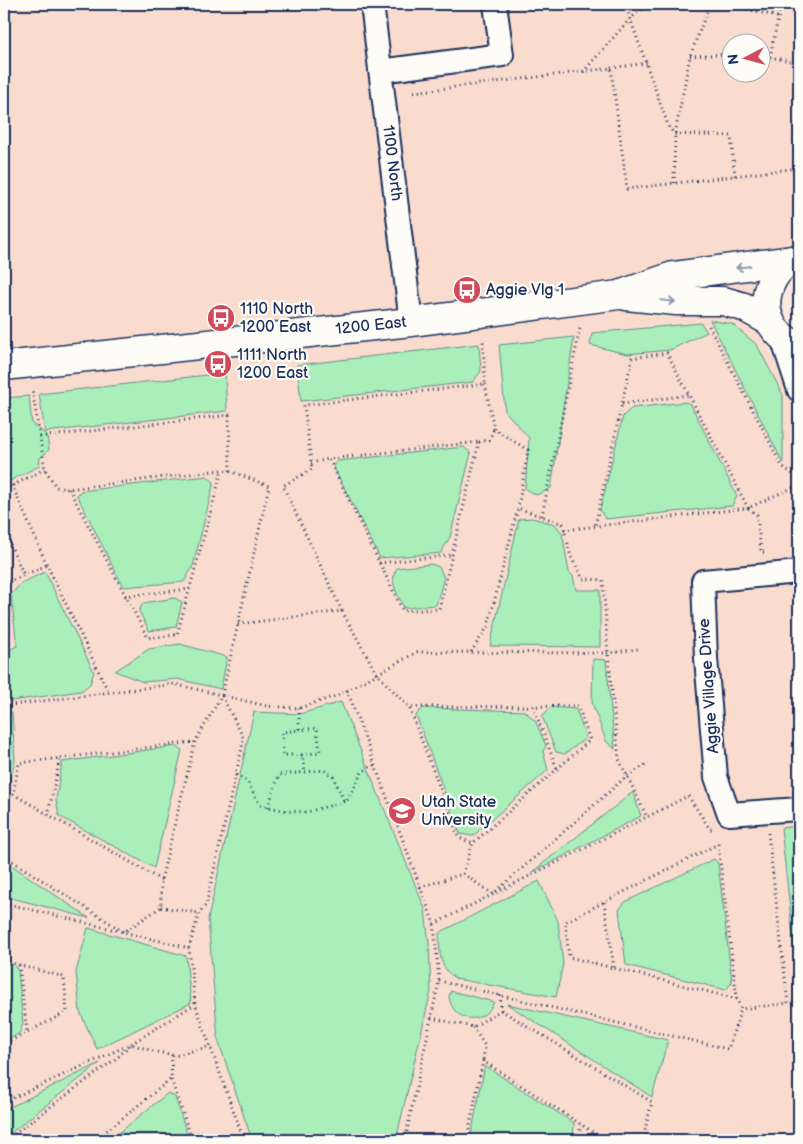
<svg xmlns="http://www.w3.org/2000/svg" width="803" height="1144" font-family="'Balsamiq Sans',sans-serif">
  <rect width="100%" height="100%" fill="#fbe9df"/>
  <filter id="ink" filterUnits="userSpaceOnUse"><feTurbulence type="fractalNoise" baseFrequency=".02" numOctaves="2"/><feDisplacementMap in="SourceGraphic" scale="10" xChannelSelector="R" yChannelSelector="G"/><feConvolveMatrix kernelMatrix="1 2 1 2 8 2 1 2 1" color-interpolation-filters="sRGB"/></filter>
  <g filter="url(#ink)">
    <path fill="#f9dcce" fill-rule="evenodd" d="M 4,4 L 799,4 L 799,246 L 763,267 L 752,293 L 757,326 L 791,392 L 799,483 L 799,1140 L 4,1140 ZM 730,42 L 760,42 L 760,72 L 730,72 Z"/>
    <path fill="#aaefba" stroke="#628f8c" d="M 710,320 L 732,324 L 757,345 L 783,395 L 783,463 Z
      M 701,323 L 707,332 L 670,350 L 627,354 L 590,345 L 592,333 Z
      M 574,337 L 551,488 L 537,495 L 525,489 L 529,438 L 505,411 L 499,345 Z
      M 479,344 L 481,371 L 473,382 L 301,401 L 297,365 Z
      M 225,373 L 227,411 L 45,432 L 39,394 Z
      M 29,396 L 32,424 L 47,435 L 49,450 L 40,458 L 39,466 L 4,484 L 4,398 Z
      M 686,402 L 691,405 L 737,496 L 732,506 L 605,519 L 600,510 L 623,416 L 632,408 Z
      M 464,447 L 471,453 L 450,537 L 441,553 L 380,558 L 333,466 L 337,461 Z
      M 207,476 L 214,482 L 193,566 L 184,582 L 123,587 L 77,495 L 81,491 Z
      M 532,518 L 555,524 L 562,533 L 569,572 L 573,576 L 576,590 L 600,590 L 600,647 L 490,646 L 519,519 Z
      M 431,564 L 439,567 L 444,578 L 436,605 L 404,608 C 398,594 388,582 397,568 Z
      M 45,572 L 94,672 L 90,684 L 81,691 L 4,702 L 4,652 L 17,646 L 11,595 L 21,583 Z
      M 175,598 L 182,602 L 176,627 L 149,631 L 139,611 L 143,603 Z
      M 180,644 L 227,657 L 221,689 L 177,679 L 143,682 L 115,671 L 149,649 Z
      M 593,659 L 606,660 L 615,749 L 606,741 L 592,703 Z
      M 341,702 L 425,909 L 429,944 L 431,991 L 396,1140 L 252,1140 L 218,1040 L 208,919 L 254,712 L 300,714 Z
      M 551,707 L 576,709 L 586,738 L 565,754 L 556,752 L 542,716 Z
      M 423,708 L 525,711 L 536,722 L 546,746 L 543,751 L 548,770 L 473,836 L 460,834 L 416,715 Z
      M 12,712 L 15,761 L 4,800 L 4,713 Z
      M 176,746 L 182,750 L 154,868 L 59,816 L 56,800 L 62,762 Z
      M 633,792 L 641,816 L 531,873 Z
      M 799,826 L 799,992 L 781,828 Z
      M 714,859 L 718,863 L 732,982 L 726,990 L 626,965 L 619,910 L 625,902 Z
      M 4,860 L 89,918 L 4,896 Z
      M 539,881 L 558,921 L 563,964 L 556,997 L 456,979 C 438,967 440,953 439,933 Z
      M 88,928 L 186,956 L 191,1003 L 97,1049 L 80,1012 L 76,972 Z
      M 4,963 L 13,965 L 18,970 L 23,1024 L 19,1034 L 4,1041 Z
      M 451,991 L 494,1002 C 484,1026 453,1023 449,997 Z
      M 507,1004 L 668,1040 L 652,1097 Z
      M 100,1063 L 4,1138 L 4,1110 Z
      M 485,1066 L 574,1123 L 573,1140 L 470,1140 Z
      M 168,1093 L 175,1097 L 189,1140 L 110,1140 Z"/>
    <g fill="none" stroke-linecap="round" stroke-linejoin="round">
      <defs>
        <path id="minor" d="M 372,4 L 411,322
          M 380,71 L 502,55 L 495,4
          M 782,338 L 799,390
          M 799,572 L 703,581 L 706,658 L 716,777 L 729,814 L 799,809"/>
        <path id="major" d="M 791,260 C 756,283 758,332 799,346
          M 626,296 L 676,301 L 723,301 L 744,307 L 769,321
          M 4,366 L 411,322 L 619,295 L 673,276 L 799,259"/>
      </defs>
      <use href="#minor" stroke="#1b2f5e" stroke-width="26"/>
      <use href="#major" stroke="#1b2f5e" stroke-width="31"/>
      <path stroke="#1b2f5e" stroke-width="3" stroke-dasharray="1 4" stroke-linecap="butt" d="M 625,4 L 669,128 L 675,134 L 731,136 L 735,176
        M 728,4 L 778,17
        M 760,55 L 799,63
        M 690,56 L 730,54
        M 770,57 L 781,4
        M 611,68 L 647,63
        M 583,72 L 630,19 L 648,4
        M 414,92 L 611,68 L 627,189 L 799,168
        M 674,183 L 675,134 L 690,56 L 710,4
        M 709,326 L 782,466 L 794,475
        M 485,384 L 494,429 L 528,450 L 518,508
        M 622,404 L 689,395
        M 40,437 L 229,415 L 230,471
        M 479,442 L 439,609 L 403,611 L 329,459 Z
        M 479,442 L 489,440 L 494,429
        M 311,463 L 329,459
        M 12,485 L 47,565 L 109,693
        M 69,489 L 148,638 L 177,635 L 222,470
        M 4,490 L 45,469
        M 542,516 L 580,328
        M 564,530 L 748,508 L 667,353 L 632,358 L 595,526
        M 4,531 L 24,575
        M 764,552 L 761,552 L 757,515 L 748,508 L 794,487
        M 379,563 L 452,555
        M 4,584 L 47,565
        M 125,596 L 190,589
        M 342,611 L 283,486 L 312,469 L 304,405 L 485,384 L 483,339
        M 238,624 L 342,611 L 377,674 L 409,707 L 459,838 L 473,843 L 590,740 L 578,706 L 409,707
        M 471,652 L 488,626 L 518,508 L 563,524 L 571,557 L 583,579 L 603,580 L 608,653 L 619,759 L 647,817 L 688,796 L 710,829 L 715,829
        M 347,690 L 434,924 L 439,981 L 405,1140
        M 222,696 L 244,739 L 206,905 L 199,913 L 189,948 L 195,1004 L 244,1140
        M 4,706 L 174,684 L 267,706 L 299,708 L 339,695 L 417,652 L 608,653 L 638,649
        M 533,706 L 557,769
        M 299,708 L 299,730 L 282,732 L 283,755 L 302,755 L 305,772
        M 299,730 L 317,728 L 320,752 L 302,755
        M 236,775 L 247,781 L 260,805 L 287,811 L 307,812 L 347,801 L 362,772 L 374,765
        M 268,807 L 279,775 L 324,770 L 333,776 L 344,801
        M 48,815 L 60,758
        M 768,833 L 788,1003 L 799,1002
        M 4,856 L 124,932 L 161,907 L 161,880 L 195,742 L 222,695 L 269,486 L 230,471 L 222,470 L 69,489 L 56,487 L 45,469 L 32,389
        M 463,874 L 493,894 L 627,776 L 649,763
        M 161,880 L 13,794 L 19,763 L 195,742
        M 420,887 L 463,874 L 473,843
        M 604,902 L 614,968
        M 4,903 L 189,948
        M 161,907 L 199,913
        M 434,924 L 647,817
        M 4,961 L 64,977 L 67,1012 L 4,1044
        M 19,965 L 27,1032
        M 439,981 L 728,1049 L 741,1009
        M 500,995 L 501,1010 L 652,1102 L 645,1129 L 647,1140
        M 737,999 L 569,957 L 565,922 L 718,844 L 737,999 L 741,1009 L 788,1003
        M 431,1018 L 473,1027 L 501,1010
        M 473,1027 L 485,1046 L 483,1061
        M 172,1055 L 171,1079 L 192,1140
        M 4,1102 L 131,1044 L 195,1004
        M 6,1140 L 118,1057 L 131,1044 L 156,1052 L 177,1055 L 211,1046
        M 95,1140 L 171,1079
        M 467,1140 L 483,1061 L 605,1140
        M 578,1140 L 581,1125"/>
      <use href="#minor" stroke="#fdfcf7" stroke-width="22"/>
      <use href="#major" stroke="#fdfcf7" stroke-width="28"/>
    </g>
    <defs><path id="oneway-shaft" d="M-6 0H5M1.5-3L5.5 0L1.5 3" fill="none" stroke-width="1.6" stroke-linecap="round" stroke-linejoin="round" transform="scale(1.25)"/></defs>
    <g stroke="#8c96aa">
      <use href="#oneway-shaft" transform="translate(743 267) rotate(172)"/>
      <use href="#oneway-shaft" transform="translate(668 301) rotate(6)"/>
    </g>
  </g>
  <defs>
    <symbol id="bus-disc" viewBox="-11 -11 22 22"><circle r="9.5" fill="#d1495b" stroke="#fdfcf7"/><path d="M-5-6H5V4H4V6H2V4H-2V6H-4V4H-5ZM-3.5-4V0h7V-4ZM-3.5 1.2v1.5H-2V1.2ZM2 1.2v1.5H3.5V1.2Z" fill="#fff"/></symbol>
    <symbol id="university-disc" viewBox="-11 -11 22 22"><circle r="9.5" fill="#d1495b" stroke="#fdfcf7"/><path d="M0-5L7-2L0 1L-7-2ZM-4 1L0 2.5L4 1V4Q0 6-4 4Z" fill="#fff"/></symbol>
  </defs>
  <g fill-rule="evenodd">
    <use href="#bus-disc" x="451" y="274" width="32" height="32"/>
    <use href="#bus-disc" x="205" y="302" width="32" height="32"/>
    <use href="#bus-disc" x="202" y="348" width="32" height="32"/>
    <use href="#university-disc" x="386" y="795" width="32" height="32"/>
  </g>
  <g text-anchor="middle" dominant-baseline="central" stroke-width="4.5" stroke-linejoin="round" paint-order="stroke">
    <g font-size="16" fill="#1b2f5e" stroke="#fdfcf7">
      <text transform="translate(392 163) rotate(83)">1100 North</text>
      <text transform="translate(371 326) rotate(-6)">1200 East</text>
      <text transform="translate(709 686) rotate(-94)">Aggie Village Drive</text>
    </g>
    <g font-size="16" fill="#1b2f5e" stroke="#fdfcf7" text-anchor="start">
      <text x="486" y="290">Aggie Vlg 1</text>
      <text x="240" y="309">1110 North<tspan x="240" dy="18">1200 East</tspan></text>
      <text x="237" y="355">1111 North<tspan x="237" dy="18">1200 East</tspan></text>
      <text x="421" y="802">Utah State<tspan x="421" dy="18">University</tspan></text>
    </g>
  </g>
  <rect width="803" height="1144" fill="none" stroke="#fdfcf7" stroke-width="20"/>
  <rect x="10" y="10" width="783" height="1124" fill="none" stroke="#1b2f5e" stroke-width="2" filter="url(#ink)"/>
  <g transform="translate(746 58) rotate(264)"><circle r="24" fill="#fdfcf7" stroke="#a3aaba"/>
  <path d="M0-4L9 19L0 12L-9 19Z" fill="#d1495b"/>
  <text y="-8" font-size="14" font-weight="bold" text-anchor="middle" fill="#1b2f5e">N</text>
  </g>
</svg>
